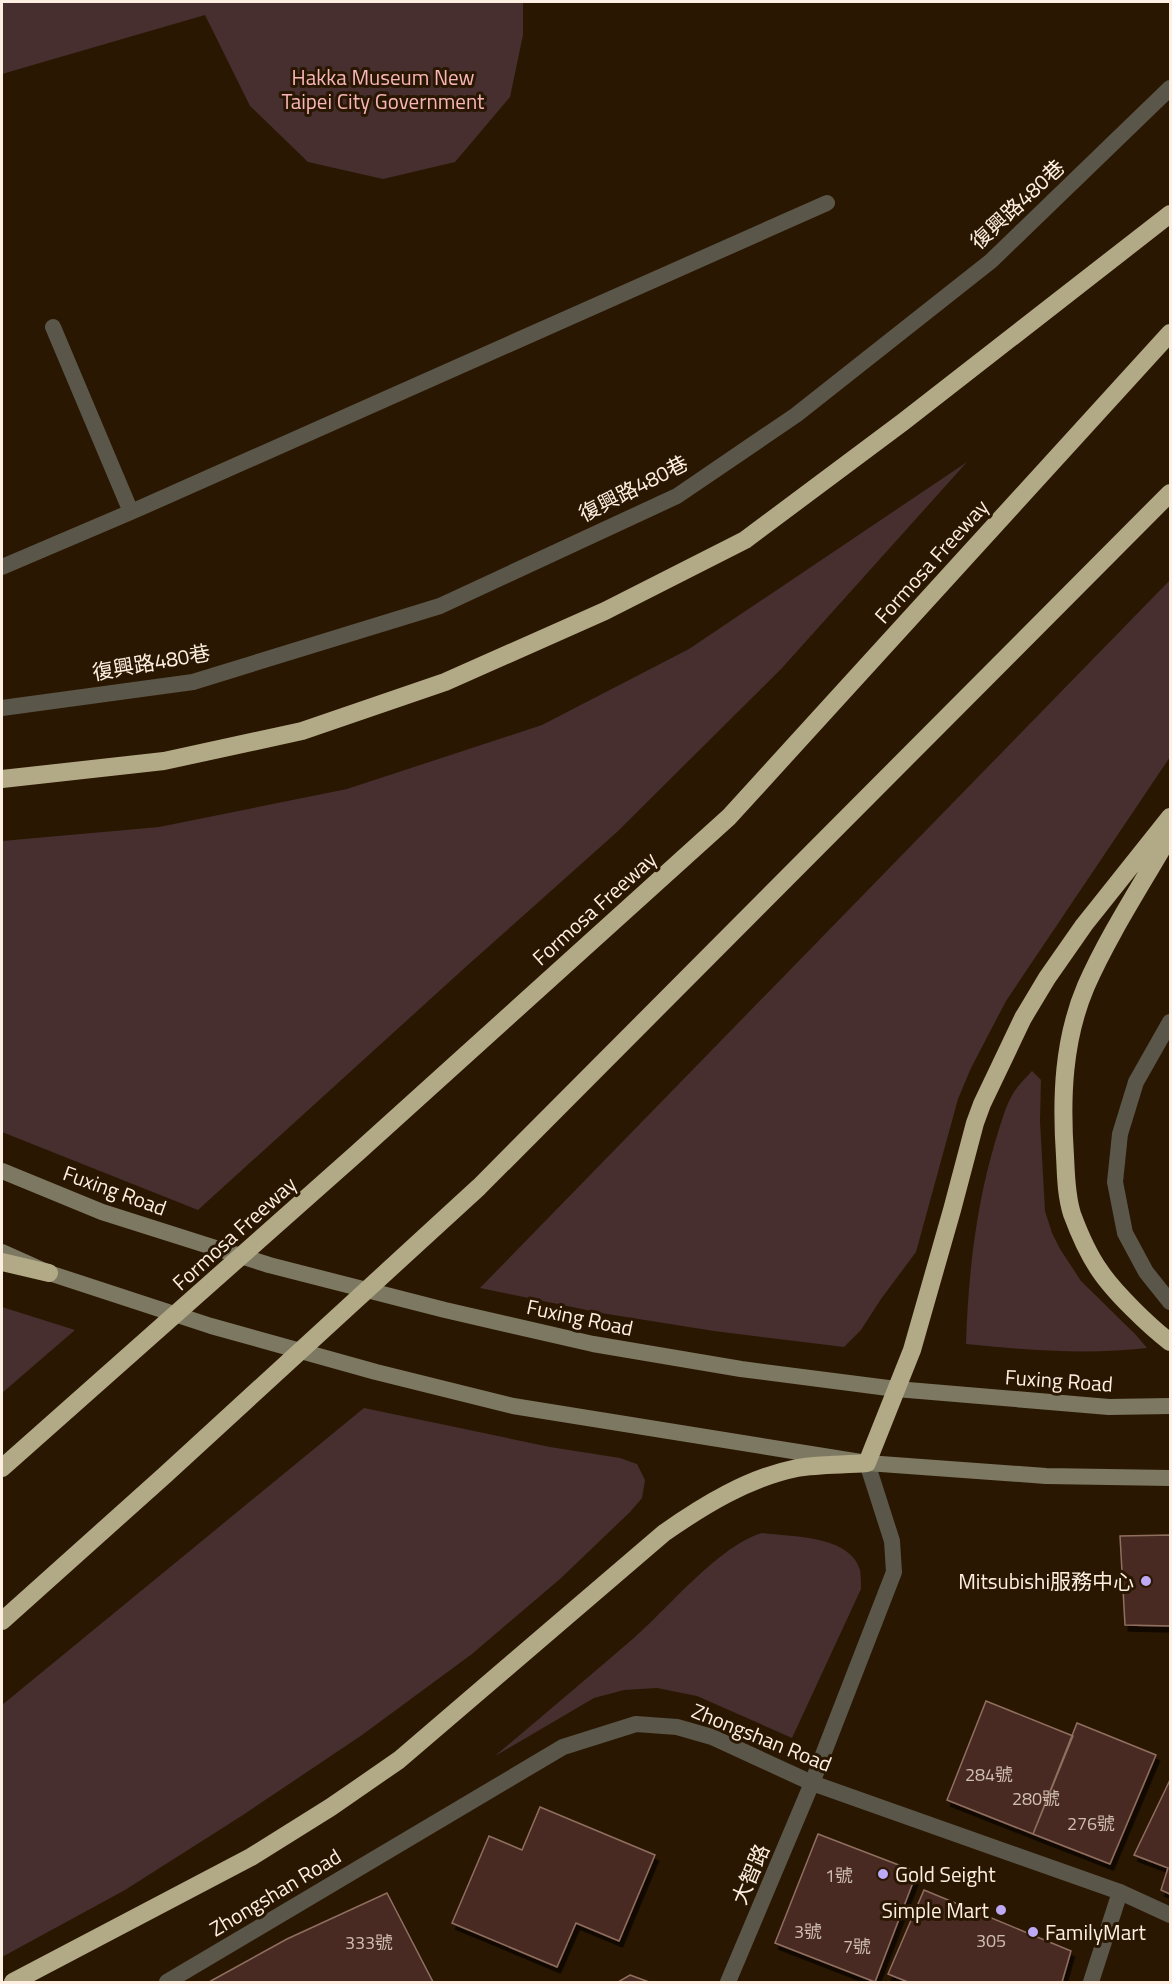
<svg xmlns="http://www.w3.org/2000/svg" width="1172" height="1984" font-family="'Titillium Web','Noto Sans TC',sans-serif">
  <defs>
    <filter id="shadow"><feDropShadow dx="3.5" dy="6" stdDeviation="0" flood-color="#0009"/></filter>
  </defs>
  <rect width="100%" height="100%" fill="#2a1701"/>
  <path fill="#472e2f" d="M 2,2 L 523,2 L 523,35 L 510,97 L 455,162 L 383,179 L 308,162 L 250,106 L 205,15 L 2,74 Z
    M 967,462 L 782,668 L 617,832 L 469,964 L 198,1210 L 2,1132 L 2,841 L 159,827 L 347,789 L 542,725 L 689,649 Z
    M 1170,580 L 1170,757 L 1006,1001 L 971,1068 L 958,1099 L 916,1252 L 881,1299 L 861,1330 L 844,1347 L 714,1331 L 601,1313 L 480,1288 Z
    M 1032,1071 L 1041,1080 L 1040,1121 L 1045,1211 L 1052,1233 L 1060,1249 L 1081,1281 L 1136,1335 L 1147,1348 C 1087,1355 1026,1350 966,1344 C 968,1276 976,1205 996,1139 C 1001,1124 1005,1106 1014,1092 C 1019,1084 1026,1078 1032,1071 Z
    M 2,1307 L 75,1330 L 2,1393 Z
    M 364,1408 L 550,1447 L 620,1458 L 637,1464 L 645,1480 L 642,1498 L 630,1512 L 560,1579 L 472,1654 L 362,1735 L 243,1815 L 125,1890 L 2,1957 L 2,1705 Z
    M 762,1533 C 792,1537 850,1535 860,1570 C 861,1576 861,1583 861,1589 L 792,1738 L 697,1696 L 657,1688 L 624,1690 L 594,1698 L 495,1756 C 542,1716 589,1677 635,1637 C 669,1607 720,1545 762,1533 Z"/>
  <path fill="#492c20" stroke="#906e61" stroke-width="1.5" filter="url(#shadow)" d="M 1170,1535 L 1170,1631 L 1170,1626 L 1125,1625 L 1120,1536 Z
    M 986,1701 L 1073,1736 L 1033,1834 L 947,1800 Z
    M 1077,1723 L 1156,1755 L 1110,1864 L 1033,1834 Z
    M 1170,1780 L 1170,1894 L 1161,1890 L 1168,1868 L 1134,1855 Z
    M 540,1807 L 655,1855 L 619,1941 L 576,1923 L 557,1967 L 452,1923 L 489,1836 L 522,1850 Z
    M 818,1834 L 917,1872 L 875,1982 L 775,1943 Z
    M 924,1890 L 1071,1951 L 1062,1982 L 908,1982 L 888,1974 Z
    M 387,1893 L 433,1982 L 209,1982 L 287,1939 Z
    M 630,1975 L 649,1982 L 618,1982 Z"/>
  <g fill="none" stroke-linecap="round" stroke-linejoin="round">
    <path stroke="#5a5649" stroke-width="16" d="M 53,327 L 131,512
      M 2,567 L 131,512 L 827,203
      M 2,708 L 193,682 L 440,606 L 677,496 L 796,415 L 991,261 L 1170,88
      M 1170,1022 L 1136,1082 L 1120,1134 L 1115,1182 L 1125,1233 L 1146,1272 L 1170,1302
      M 1091,1982 L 1120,1892"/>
    <path stroke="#5a5649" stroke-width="16" d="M 167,1982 L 563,1747 L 636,1724 L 677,1727 L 712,1737 L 812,1783"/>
    <path stroke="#5a5649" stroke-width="16" d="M 812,1783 L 1120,1892 L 1170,1915
      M 728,1982 L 812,1783 L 894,1572 L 892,1541 L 867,1463"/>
    <path stroke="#7d7862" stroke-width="16" d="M 2,1171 L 102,1212 L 269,1265 L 445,1310 L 593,1344 L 741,1369 L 896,1389 L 1109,1407 L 1170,1406
      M 2,1252 L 49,1273 L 211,1326 L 376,1372 L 513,1406 L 867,1463 L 1046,1476 L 1170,1478"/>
    <path stroke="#b2a986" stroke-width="18" d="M 2,779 L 164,761 L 302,731 L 445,682 L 605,611 L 745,540 L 903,422 L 1170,214
      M 1170,835 C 1142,884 1109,934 1086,986 C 1063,1040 1061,1098 1065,1156 C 1066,1175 1066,1195 1072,1214 C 1079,1233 1088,1254 1100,1271 C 1114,1292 1150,1327 1170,1342
      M 2,1262 L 49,1273
      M 2,1468 L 356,1154 L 729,817 L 1170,333
      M 2,1621 L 165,1475 L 479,1187 L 1170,493
      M 13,1982 L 251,1857 L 331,1807 L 399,1760 L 664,1533 C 704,1505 748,1478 797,1468 C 819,1464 844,1465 867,1463 L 912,1350 L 952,1210 L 975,1123 L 982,1104 L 1023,1018 L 1047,978 L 1084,925 L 1170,817"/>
  </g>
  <g fill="#bea9f5" stroke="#2a1701" stroke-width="2">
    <circle cx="1146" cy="1581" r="6"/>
    <circle cx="883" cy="1874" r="6"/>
    <circle cx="1001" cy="1910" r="6"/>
    <circle cx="1033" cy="1932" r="6"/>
  </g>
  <g text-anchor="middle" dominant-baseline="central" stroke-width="6" stroke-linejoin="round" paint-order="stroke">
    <g font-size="18" fill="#d0beb1">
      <text x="989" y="1774">284號</text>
      <text x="1036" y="1798">280號</text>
      <text x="1091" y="1823">276號</text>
      <text x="839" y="1875">1號</text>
      <text x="808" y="1931">3號</text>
      <text x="991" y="1940">305</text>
      <text x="369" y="1942">333號</text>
      <text x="857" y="1946">7號</text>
    </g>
    <g font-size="21" fill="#f8b6ba" stroke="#2a1701">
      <text x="383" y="77">Hakka Museum New<tspan x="383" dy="24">Taipei City Government</tspan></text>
    </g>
    <g font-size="21" fill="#fdefe1" stroke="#2a1701">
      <text transform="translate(1017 204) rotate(-43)">復興路480巷</text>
      <text transform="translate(633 488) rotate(-27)">復興路480巷</text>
      <text transform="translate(931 561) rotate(-48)">Formosa Freeway</text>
      <text transform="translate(151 662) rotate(-10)">復興路480巷</text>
      <text transform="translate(594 908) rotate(-42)">Formosa Freeway</text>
      <text transform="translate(115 1190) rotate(20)">Fuxing Road</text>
      <text transform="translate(234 1233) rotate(-42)">Formosa Freeway</text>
      <text transform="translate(580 1317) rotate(12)">Fuxing Road</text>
      <text transform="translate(1059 1380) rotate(4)">Fuxing Road</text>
      <text transform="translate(762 1737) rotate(22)">Zhongshan Road</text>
      <text transform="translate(750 1874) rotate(-67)">大智路</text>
      <text transform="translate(275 1892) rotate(-31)">Zhongshan Road</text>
    </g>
    <g font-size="21" fill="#fdefe1" stroke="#2a1701" text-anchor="end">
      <text x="1134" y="1581">Mitsubishi服務中心</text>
      <text x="895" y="1874" text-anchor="start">Gold Seight</text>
      <text x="989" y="1910">Simple Mart</text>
      <text x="1045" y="1932" text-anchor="start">FamilyMart</text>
    </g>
  </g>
  <rect width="1172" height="1984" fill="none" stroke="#fdefe1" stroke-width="6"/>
</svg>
